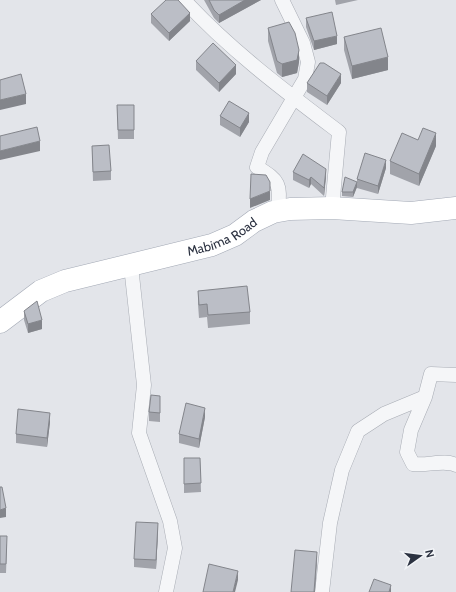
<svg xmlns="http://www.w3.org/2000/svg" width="456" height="592" font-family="Cabin,sans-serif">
  <rect width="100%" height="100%" fill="#e3e5ea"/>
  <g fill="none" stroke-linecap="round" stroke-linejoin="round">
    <defs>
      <path id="street" d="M 184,0 C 230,50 285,91 339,132 L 332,208
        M 278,211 C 280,184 281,182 257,167 L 262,152 L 305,79 L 308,62 L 303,43 L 282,0
        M 131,266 L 144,385 L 139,433 L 170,521 L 175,548 L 166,592
        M 456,375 L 431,374 L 425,397 L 411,430 L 407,452 L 413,464 C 429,466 444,459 456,465
        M 322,592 L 330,523 L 342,470 L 358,431 L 384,414 L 425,397"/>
      <g id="primary">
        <path id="s1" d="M 0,322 L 41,291 L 65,281 L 212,245 L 235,235 L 254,221 L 273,212 L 290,209 L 332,208 L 411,213 L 456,208"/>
      </g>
    </defs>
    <use href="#street" stroke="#a8acb4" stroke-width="15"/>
    <use href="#primary" stroke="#a3a9b5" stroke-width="23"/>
    <use href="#street" stroke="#f5f6f8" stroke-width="14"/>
    <use href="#primary" stroke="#fff" stroke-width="22"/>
  </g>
  <path fill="#a1a3aa" d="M 204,0 L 261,0 L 219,23 L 214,18 Z
    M 335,0 L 358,0 L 336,5 Z
    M 151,14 L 190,21 L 169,41 L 151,23 Z
    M 306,18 L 337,44 L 314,50 L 306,27 Z
    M 268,28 L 299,62 L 297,73 L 282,77 L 277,73 L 268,41 Z
    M 344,37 L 388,70 L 352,79 L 344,50 Z
    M 196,61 L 236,74 L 219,92 L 196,70 Z
    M 307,83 L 341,83 L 327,105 L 307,92 Z
    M 117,105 L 134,105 L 134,139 L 118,139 Z
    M 220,116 L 249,122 L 240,137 L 220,125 Z
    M 418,140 L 436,146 L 419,186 L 390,174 L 390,161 Z
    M 92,146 L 111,171 L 111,180 L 93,181 Z
    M 386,168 L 378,194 L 357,188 L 357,187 L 353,197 L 342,196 L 342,192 L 357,182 L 357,179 Z
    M 293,172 L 326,176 L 324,196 L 311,184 L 309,188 L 293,180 Z
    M 198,291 L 250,312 L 250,324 L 208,328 L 207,317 L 199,318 L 198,304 Z
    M 24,311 L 42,329 L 28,333 L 24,320 Z
    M 160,396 L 160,422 L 149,421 L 149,412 Z
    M 205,417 L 199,448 L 179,443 L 179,434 Z
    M 50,422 L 47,447 L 16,443 L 16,434 Z
    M 184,458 L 200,458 L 201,492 L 184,493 Z
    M 158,532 L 156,569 L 134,567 L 134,559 Z
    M 0,536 L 7,545 L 6,573 L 0,573 Z"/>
  <path fill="#83858b" d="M 245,0 L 261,0 L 219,23 L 219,15 Z
    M 190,13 L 190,21 L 169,41 L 169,33 Z
    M 337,36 L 337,44 L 314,50 L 314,41 Z
    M 299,50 L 299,62 L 297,73 L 282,77 L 282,64 Z
    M 388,57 L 388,70 L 352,79 L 352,66 Z
    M 236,65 L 236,74 L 219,92 L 219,83 Z
    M 341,74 L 341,83 L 327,105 L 327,96 Z
    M 26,94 L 26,104 L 0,110 L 0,100 Z
    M 249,113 L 249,122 L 240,137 L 240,128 Z
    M 436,133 L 436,146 L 419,186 L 419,174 Z
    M 40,141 L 40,151 L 0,160 L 0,151 Z
    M 386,160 L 386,168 L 378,194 L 378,186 Z
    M 326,169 L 326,176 L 324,196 L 324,188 Z
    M 311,177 L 311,184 L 309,188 L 309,180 Z
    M 357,182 L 357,187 L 353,197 L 353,192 Z
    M 270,191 L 270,200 L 250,208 L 250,199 Z
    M 42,320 L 42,329 L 28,333 L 28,324 Z
    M 205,408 L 205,417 L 199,448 L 199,439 Z
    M 50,413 L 50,422 L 47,447 L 47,438 Z
    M 6,508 L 6,517 L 0,518 L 0,510 Z
    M 158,523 L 158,532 L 156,569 L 156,560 Z
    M 317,552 L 317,561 L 315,592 L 314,592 Z
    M 238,571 L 238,580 L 235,592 L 233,592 Z
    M 391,585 L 391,592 L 389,592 Z"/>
  <path fill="#bbbec6" stroke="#83858b" d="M 166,0 L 178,0 L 190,13 L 169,33 L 151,14 Z
    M 209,0 L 245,0 L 219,15 L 214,10 Z
    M 332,12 L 337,36 L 314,41 L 306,18 Z
    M 289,22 L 295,33 L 299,50 L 297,60 L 282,64 L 277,61 L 268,28 Z
    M 381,28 L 388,57 L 352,66 L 344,37 Z
    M 213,43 L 236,65 L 219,83 L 196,61 Z
    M 320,63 L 324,63 L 341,74 L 327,96 L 307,83 Z
    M 21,74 L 26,94 L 0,100 L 0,80 Z
    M 229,101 L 249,113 L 240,128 L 220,116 Z
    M 117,105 L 134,105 L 134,130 L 118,130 Z
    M 37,127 L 40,141 L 0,151 L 0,136 Z
    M 423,128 L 436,133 L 419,174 L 390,161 L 402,133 L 418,140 Z
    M 109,145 L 111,171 L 93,172 L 92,146 Z
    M 365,153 L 386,160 L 378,186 L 357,179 Z
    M 303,154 L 326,169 L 324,188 L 311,177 L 309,180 L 293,172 Z
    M 251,174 L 266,175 L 270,182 L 270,191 L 250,199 Z
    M 345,177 L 357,182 L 353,192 L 342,192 Z
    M 247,286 L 250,312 L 208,315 L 207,304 L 199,305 L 198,291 Z
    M 37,301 L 42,320 L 28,324 L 24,311 Z
    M 151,395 L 160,396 L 160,413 L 149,412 Z
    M 186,403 L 205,408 L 199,439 L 179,434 Z
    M 18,409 L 50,413 L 47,438 L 16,434 Z
    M 184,458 L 200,458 L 201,483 L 184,484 Z
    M 0,487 L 2,487 L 6,508 L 0,510 Z
    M 136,522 L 158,523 L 156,560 L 134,559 Z
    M 0,536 L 7,536 L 6,564 L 0,564 Z
    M 295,550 L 317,552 L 314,592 L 291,592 Z
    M 209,564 L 238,571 L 233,592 L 203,592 Z
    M 374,579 L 391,585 L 389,592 L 369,592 Z"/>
  <g text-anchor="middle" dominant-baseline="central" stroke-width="4" stroke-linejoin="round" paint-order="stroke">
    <g font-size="13" fill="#2c3241" stroke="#f2f4f7">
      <text stroke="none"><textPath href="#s1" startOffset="241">Mabima Road</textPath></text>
    </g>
  </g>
  <g transform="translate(420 556) rotate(76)" stroke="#f2f4f7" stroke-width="3" paint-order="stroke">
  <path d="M0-3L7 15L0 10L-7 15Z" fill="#2c3241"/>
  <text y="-6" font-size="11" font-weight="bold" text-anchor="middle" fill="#2c3241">N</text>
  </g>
</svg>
